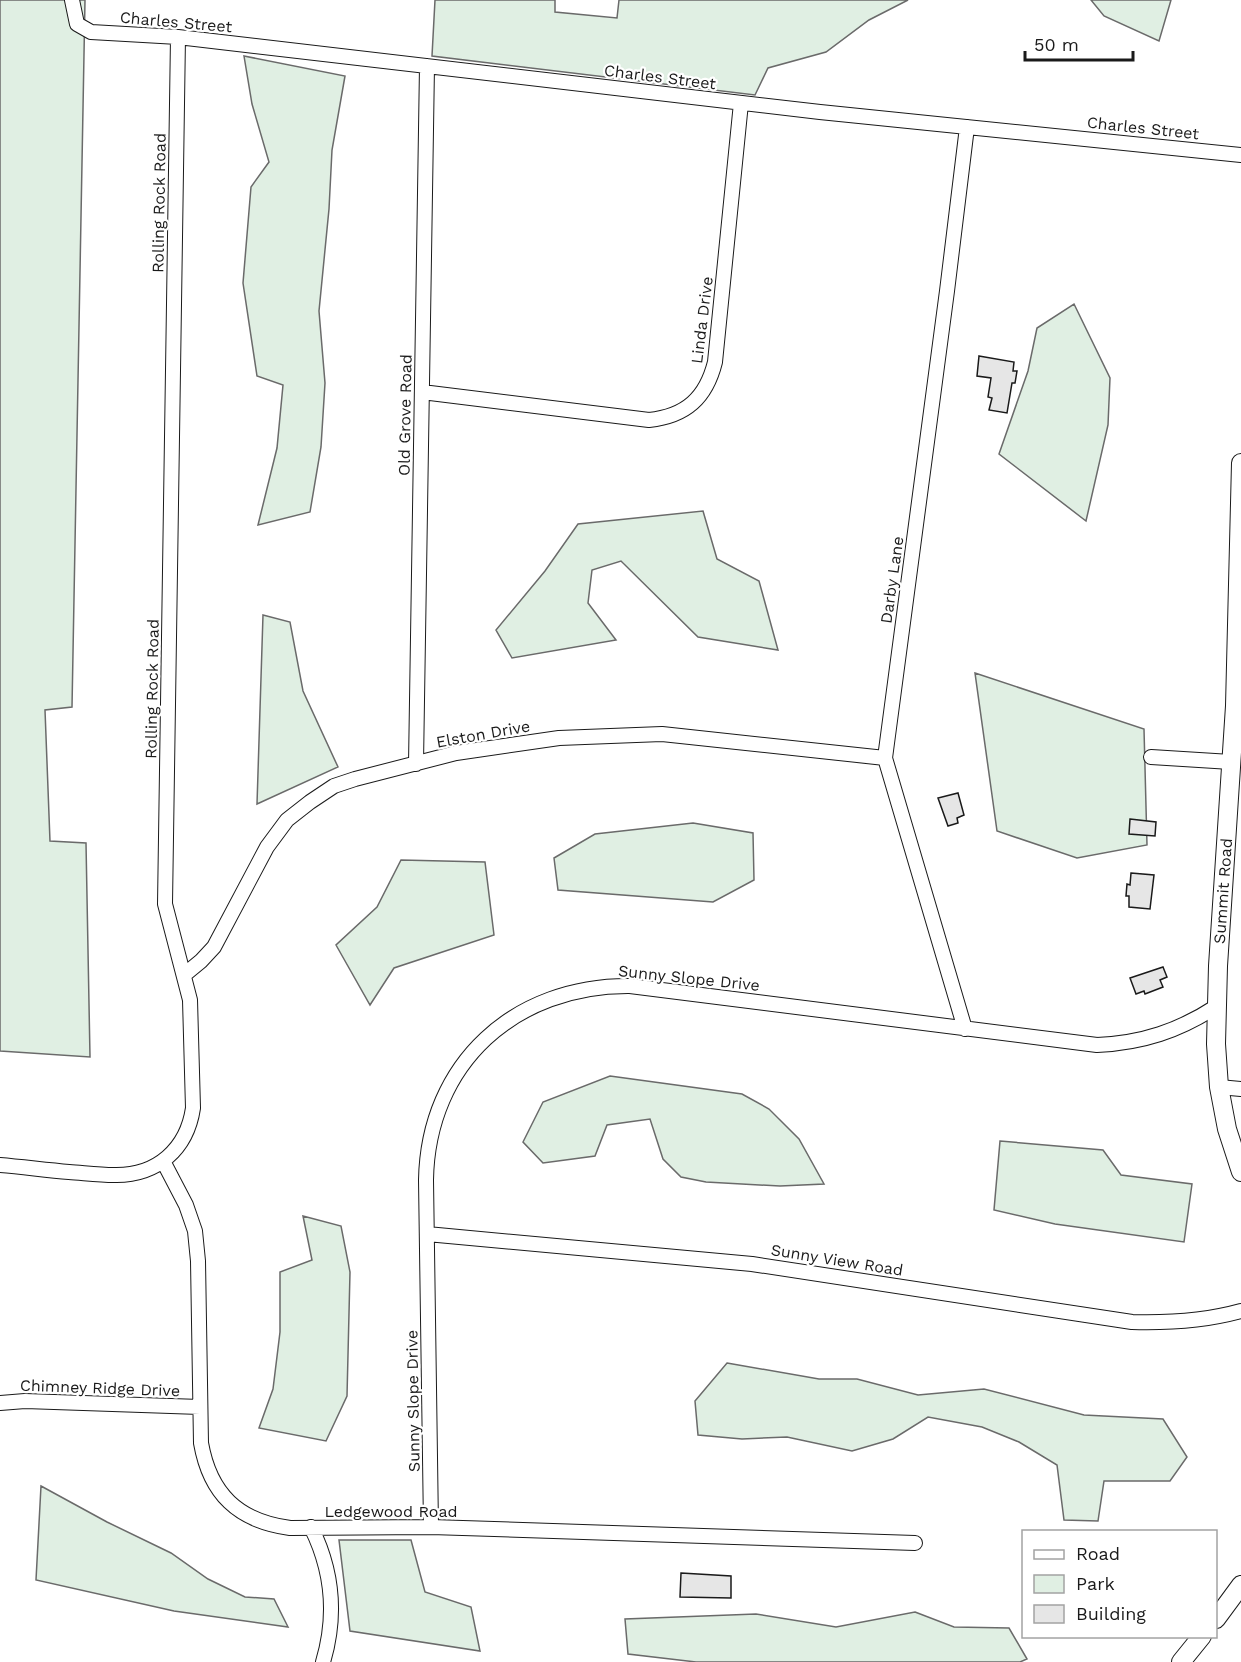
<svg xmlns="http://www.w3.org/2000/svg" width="1241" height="1662" font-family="'Work Sans',sans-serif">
  <rect width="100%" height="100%" fill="#fff"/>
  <path fill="#e0efe3" stroke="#6a6a6a" stroke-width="1.5" d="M 0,0 L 85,0 L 72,707 L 45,710 L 50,841 L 86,843 L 90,1057 L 0,1051 Z
    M 435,0 L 555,0 L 555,12 L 617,18 L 619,0 L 908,0 L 869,20 L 826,52 L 768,68 L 755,95 L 432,56 Z
    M 1091,0 L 1171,0 L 1159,41 L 1104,16 Z
    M 244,56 L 345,76 L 332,150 L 329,209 L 319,311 L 325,383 L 321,447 L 310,512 L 258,525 L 277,448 L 283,385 L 257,376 L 243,283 L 251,187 L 269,162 L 252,104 Z
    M 1074,304 L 1110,378 L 1108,425 L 1086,521 L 999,454 L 1028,371 L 1037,328 Z
    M 703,511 L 717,559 L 759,581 L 778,650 L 698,637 L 621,561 L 592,570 L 588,603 L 616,640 L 512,658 L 496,630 L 545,571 L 578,524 Z
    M 263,615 L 290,622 L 303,691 L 338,767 L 257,804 Z
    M 975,673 L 1144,729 L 1147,845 L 1077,858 L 997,831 Z
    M 693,823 L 753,833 L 754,880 L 713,902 L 558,890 L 554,858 L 595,834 Z
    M 401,860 L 485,862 L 494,935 L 394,968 L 370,1005 L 336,945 L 377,907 Z
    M 610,1076 L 742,1094 L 769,1109 L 799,1139 L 824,1184 L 780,1186 L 706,1182 L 681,1177 L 663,1159 L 650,1119 L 607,1125 L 595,1156 L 543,1163 L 523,1142 L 543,1102 Z
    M 1000,1141 L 1103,1150 L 1121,1175 L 1192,1184 L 1184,1242 L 1055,1224 L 994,1210 Z
    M 303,1216 L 341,1226 L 350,1272 L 347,1396 L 326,1441 L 259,1428 L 273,1389 L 280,1332 L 280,1272 L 312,1260 Z
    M 727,1363 L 819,1379 L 857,1379 L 918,1395 L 984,1389 L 1084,1415 L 1163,1419 L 1187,1457 L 1170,1481 L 1104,1481 L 1098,1521 L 1064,1520 L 1057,1465 L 1019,1442 L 982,1427 L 928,1417 L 893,1439 L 852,1451 L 787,1437 L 742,1439 L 698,1435 L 695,1401 Z
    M 41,1486 L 107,1522 L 171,1553 L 208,1579 L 245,1597 L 274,1599 L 288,1627 L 174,1611 L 36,1580 Z
    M 339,1540 L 411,1540 L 425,1592 L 471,1607 L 480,1651 L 350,1631 Z
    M 915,1612 L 954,1627 L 1009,1628 L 1027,1659 L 1020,1662 L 696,1662 L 628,1654 L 625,1619 L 756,1614 L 836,1627 Z"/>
  <path fill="#e6e6e6" stroke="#1a1a1a" stroke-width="1.5" d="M 979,356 L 1014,362 L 1013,371 L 1017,371 L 1015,383 L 1012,383 L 1007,413 L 989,410 L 992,398 L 988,397 L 991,378 L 977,376 Z
    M 958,793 L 964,815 L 957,818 L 958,823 L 948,826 L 938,798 Z
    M 1130,819 L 1156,822 L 1155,836 L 1129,834 Z
    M 1131,873 L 1154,875 L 1150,909 L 1129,907 L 1129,896 L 1126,896 L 1127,884 L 1130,885 Z
    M 1163,967 L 1167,977 L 1160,980 L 1163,987 L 1145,994 L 1144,991 L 1136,994 L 1130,978 Z
    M 681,1573 L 731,1576 L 731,1598 L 680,1597 Z"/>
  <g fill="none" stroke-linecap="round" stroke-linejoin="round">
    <defs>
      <path id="street" d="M 72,0 L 77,24 L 91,32 L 178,37 L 820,112 L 1241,155
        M 422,392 L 649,420 C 686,416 706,398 715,362 L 741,103
        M 1151,757 L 1231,762
        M 416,764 L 427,66
        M 184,975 L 201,961 L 214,947 L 267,847 L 287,820 L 310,802 L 334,786 L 355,779 L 456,753 L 559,738 L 662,734 L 885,758
        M 965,1029 L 885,758 L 947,291 L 967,127
        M 1219,1087 L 1241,1089
        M 163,1161 L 186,1205 L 195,1231 L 198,1261 L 201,1443 C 210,1494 238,1521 290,1528 L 431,1527 L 915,1543
        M 0,1165 C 23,1167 46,1170 69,1172 C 84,1173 99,1175 114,1175 C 157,1176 187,1149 193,1108 L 190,1000 L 165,904 L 178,37
        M 427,1234 L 752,1264 L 1132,1322 C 1169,1323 1205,1321 1241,1311
        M 0,1403 L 25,1401 L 200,1407
        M 311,1527 C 333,1571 337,1615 323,1662
        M 431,1527 L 426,1180 C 428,1063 515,985 630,986 L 1097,1045 C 1142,1043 1179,1031 1217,1006"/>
      <path id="secondary" d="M 1241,463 L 1235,706 L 1218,966 L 1216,1044 L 1219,1087 L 1227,1129 L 1241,1172
        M 1216,1619 L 1241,1585
        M 1181,1662 L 1202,1636"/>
    </defs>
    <use href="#street" stroke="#1a1a1a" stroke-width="16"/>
    <use href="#secondary" stroke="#1a1a1a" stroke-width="20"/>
    <use href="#street" stroke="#fff" stroke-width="14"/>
    <use href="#secondary" stroke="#fff" stroke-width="18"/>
  </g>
  <g text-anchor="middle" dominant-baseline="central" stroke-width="4.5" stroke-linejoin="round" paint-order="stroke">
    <g font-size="16" fill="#1a1a1a" stroke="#fff">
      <text transform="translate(176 22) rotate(5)">Charles Street</text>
      <text transform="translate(660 77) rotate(7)">Charles Street</text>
      <text transform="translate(1143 128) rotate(6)">Charles Street</text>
      <text transform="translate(159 203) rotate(-89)">Rolling Rock Road</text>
      <text transform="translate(702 320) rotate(-83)">Linda Drive</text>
      <text transform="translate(405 415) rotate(-89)">Old Grove Road</text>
      <text transform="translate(892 580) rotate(-82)">Darby Lane</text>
      <text transform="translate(152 689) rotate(-89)">Rolling Rock Road</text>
      <text transform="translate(483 734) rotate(-10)">Elston Drive</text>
      <text transform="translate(1223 891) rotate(-86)">Summit Road</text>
      <text transform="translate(689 978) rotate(6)">Sunny Slope Drive</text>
      <text transform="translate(837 1260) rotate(9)">Sunny View Road</text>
      <text transform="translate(100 1388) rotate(2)">Chimney Ridge Drive</text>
      <text transform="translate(413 1401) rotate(-91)">Sunny Slope Drive</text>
      <text x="391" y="1511">Ledgewood Road</text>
    </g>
  </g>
  <rect x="1022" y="1530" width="195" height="108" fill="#ffffff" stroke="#a3a3a3" stroke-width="1.5"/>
  <rect x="1034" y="1550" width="30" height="9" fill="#ffffff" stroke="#a3a3a3" stroke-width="1.5"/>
  <text x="1076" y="1560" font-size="18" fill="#1a1a1a">Road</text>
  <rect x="1034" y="1575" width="30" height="18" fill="#e0efe3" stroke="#a3a3a3" stroke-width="1.5"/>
  <text x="1076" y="1590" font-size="18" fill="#1a1a1a">Park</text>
  <rect x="1034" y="1605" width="30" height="18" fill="#e6e6e6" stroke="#a3a3a3" stroke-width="1.5"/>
  <text x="1076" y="1620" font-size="18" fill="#1a1a1a">Building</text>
  <path d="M1025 51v9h108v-9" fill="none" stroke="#1a1a1a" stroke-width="3"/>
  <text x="1034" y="51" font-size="18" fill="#1a1a1a" stroke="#ffffff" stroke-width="4.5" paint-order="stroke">50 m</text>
</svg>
